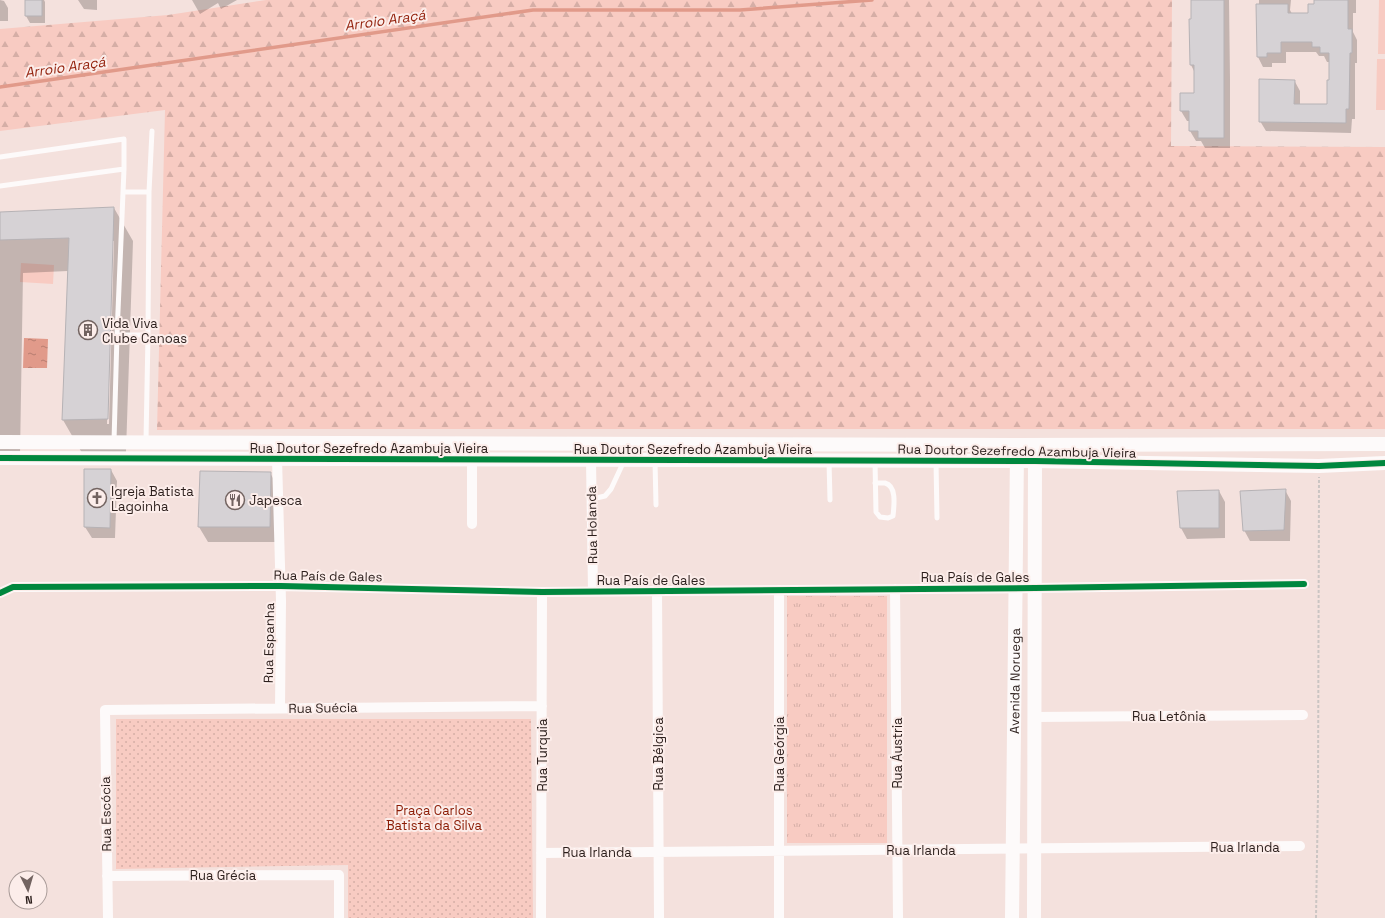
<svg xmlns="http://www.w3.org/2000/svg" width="1385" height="918" font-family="'Space Grotesk',sans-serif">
  <defs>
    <pattern id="grass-tufts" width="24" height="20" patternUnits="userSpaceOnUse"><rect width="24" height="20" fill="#f8cbc2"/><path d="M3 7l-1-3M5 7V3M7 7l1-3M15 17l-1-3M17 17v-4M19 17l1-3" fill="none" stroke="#d5aea6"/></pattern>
    <pattern id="forest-firs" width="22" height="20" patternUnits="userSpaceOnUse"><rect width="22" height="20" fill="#f8cbc2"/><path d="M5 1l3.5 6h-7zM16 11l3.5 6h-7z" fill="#d5aea6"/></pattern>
    <pattern id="park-dots" width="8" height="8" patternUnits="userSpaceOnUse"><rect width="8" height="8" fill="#f8cbc2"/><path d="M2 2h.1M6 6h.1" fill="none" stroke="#d5aea6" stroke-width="1.8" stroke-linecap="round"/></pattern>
    <pattern id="water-ripples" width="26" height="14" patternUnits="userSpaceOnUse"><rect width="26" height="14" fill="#e19a8a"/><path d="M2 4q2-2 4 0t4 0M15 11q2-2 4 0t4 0" fill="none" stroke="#b77d70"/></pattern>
  </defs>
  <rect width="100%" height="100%" fill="#f4e1dd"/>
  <path fill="url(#grass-tufts)" d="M 787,596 L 887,596 L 887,843 L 787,843 Z"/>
  <path fill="url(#forest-firs)" d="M 266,0 L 1172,0 L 1171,146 L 1385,147 L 1385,429 L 291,429 L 157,430 L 165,110 L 0,131 L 0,29 L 168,15 Z"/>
  <path fill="url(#park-dots)" d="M 116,719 L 531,719 L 533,918 L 348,918 L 348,865 L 116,869 Z"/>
  <path fill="#f8cbc2" d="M 1379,0 L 1385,0 L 1385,54 L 1378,54 Z
    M 1377,59 L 1385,59 L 1385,110 L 1376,110 Z
    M 21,263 L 54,265 L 53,284 L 20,282 Z"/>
  <path fill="url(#water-ripples)" d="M 24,338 L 48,339 L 47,368 L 23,368 Z"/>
  <path fill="#0003" fill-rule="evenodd" d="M 0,0 L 4,1 L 8,8 L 8,21 L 0,21 Z
    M 26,0 L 44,0 L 45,2 L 45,23 L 30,23 L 26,16 Z
    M 78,0 L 97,0 L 97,10 L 84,9 Z
    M 192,0 L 237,0 L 221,9 L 218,3 L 200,14 Z
    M 1192,0 L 1229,0 L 1230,79 L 1230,148 L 1205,148 L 1201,141 L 1196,141 L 1190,131 L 1190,121 L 1187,121 L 1181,111 L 1181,94 L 1195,94 L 1195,73 L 1191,65 Z
    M 1259,0 L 1291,0 L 1290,10 L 1292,14 L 1309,14 L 1315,5 L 1315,0 L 1356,0 L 1356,13 L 1353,13 L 1353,32 L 1357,40 L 1357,63 L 1355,63 L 1355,119 L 1352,119 L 1351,133 L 1266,131 L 1260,121 L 1294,80 L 1300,91 L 1300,105 L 1328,105 L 1330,62 L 1327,62 L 1324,56 L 1319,56 L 1316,52 L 1286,52 L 1286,63 L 1272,63 L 1272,67 L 1263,67 L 1258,57 Z
    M 114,208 L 133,241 L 126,452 L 82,453 L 63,420 L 68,271 L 23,273 L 20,455 L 0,455 L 0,213 ZM 112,241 L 114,241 L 109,424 L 107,424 Z
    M 111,470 L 117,481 L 115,538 L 92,538 L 85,527 Z
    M 201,472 L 270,473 L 279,488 L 278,542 L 208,542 L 199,527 Z
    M 1285,490 L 1291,501 L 1290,541 L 1250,541 L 1244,530 Z
    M 1219,491 L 1225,502 L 1225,538 L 1187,539 L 1181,528 Z"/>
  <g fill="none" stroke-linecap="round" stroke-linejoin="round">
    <path stroke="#e19a8a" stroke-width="3.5" d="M 0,87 L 533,10 L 740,10 L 872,0"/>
  </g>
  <path fill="#d6d2d5" stroke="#b6b2b5" d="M 25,0 L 42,0 L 42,16 L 25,16 Z
    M 1191,0 L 1224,0 L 1224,138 L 1198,138 L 1198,131 L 1189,131 L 1189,111 L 1180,111 L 1180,93 L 1194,93 L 1194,65 L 1190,65 L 1189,19 L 1191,19 Z
    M 1314,0 L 1348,0 L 1348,29 L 1352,29 L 1352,53 L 1350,53 L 1349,109 L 1346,109 L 1346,123 L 1259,122 L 1259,79 L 1295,80 L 1294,104 L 1327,104 L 1327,80 L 1329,80 L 1329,53 L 1320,53 L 1320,47 L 1312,47 L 1312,42 L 1281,42 L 1281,53 L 1267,53 L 1267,57 L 1257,57 L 1256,4 L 1288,4 L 1288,13 L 1308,13 L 1308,4 L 1314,4 Z
    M 114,207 L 108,419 L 62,420 L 69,238 L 0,240 L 0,212 Z
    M 84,469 L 111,469 L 110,528 L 84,527 Z
    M 200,471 L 271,472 L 270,527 L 198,527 Z
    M 1286,489 L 1284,530 L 1243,531 L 1240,491 Z
    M 1219,490 L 1219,528 L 1180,528 L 1177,491 Z"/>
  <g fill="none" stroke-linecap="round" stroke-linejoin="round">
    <path stroke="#cbc5c3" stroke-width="2" stroke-dasharray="3 2" stroke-linecap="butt" d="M 1316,918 L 1318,795 L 1319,477"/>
    <path stroke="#fdfafa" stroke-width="5" d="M 0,157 L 124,139 L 124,169
      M 0,186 L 124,169 L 117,335
      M 124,192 L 149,192 L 148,335
      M 149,192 L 152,131
      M 114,441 L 117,335 L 148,335 L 146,440
      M 655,461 L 656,505
      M 829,461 L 830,500
      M 875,461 L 876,512 L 880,517 L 888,518 L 893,516 C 894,506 897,486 885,483 C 882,483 878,483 875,483
      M 936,461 L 937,518
      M 592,499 L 605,496 L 611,489 L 624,461"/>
    <path stroke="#fdfafa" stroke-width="10" d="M 277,459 L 281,601 L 280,708
      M 591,460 L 593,591
      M 472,524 L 472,459
      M 895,589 L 898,918
      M 779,590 L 779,918
      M 657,591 L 659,918
      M 0,593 L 13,587 L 281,586 L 542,592 L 1035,588 L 1304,584
      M 1034,717 L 1303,715
      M 541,853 L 1300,846
      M 107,876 L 339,875 L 339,918
      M 108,918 L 105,710 L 542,706
      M 541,918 L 542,592"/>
    <g stroke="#fdfafa" stroke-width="14">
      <path d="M 0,442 L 1017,445 L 1385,444"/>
      <path d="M 0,458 L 1035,461 L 1319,466 L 1385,463"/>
      <path id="s1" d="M 1012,918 L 1017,452"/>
      <path d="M 1034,918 L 1035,452"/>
    </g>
    <defs>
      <path id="cycleway" d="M 0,458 L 1035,461 L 1319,466 L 1385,463
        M 0,593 L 13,587 L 281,586 L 542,592 L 1035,588 L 1304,584"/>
    </defs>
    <use href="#cycleway" stroke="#fcedea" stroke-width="8"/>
    <use href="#cycleway" stroke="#00873e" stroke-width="6"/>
  </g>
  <defs>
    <symbol id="building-ring" viewBox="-11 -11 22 22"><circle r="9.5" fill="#fcedea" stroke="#726360" stroke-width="1.5"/><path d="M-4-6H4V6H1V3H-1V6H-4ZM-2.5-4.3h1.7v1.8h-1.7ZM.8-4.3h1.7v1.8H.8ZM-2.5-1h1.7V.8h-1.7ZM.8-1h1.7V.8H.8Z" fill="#726360"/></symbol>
    <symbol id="church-ring" viewBox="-11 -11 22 22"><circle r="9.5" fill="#fcedea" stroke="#726360" stroke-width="1.5"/><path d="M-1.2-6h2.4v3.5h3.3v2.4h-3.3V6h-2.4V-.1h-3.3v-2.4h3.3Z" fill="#726360"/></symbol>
    <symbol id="restaurant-ring" viewBox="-11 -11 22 22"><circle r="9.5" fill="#fcedea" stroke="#726360" stroke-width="1.5"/><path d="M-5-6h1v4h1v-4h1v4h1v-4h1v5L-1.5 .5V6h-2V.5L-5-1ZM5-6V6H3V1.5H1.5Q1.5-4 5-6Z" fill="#726360"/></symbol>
  </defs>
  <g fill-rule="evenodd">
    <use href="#building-ring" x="77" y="319" width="22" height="22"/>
    <use href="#church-ring" x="86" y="487" width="22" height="22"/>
    <use href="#restaurant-ring" x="224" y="489" width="22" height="22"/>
  </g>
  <g text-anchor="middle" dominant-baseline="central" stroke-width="4" stroke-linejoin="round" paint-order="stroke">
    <g font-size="13" fill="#2c1f1c" stroke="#fcedea" text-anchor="start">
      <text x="102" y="323">Vida Viva<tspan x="102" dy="15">Clube Canoas</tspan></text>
      <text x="111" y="491">Igreja Batista<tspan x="111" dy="15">Lagoinha</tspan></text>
      <text x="249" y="500">Japesca</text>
    </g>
    <g font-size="13" fill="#2c1f1c" stroke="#fcedea">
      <text x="369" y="448">Rua Doutor Sezefredo Azambuja Vieira</text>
      <text x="693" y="449">Rua Doutor Sezefredo Azambuja Vieira</text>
      <text transform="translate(1017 451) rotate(1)">Rua Doutor Sezefredo Azambuja Vieira</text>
      <text transform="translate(592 525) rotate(-91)">Rua Holanda</text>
      <text transform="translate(328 576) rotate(1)">Rua País de Gales</text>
      <text x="975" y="577">Rua País de Gales</text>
      <text x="651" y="580">Rua País de Gales</text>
      <text transform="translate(269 643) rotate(-89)">Rua Espanha</text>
      <text stroke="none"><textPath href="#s1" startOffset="237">Avenida Noruega</textPath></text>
      <text transform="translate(323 708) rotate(-1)">Rua Suécia</text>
      <text x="1169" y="716">Rua Letônia</text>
      <text transform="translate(897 753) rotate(-90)">Rua Áustria</text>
      <text transform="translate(658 754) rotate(-90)">Rua Bélgica</text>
      <text transform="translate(779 754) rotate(-90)">Rua Geórgia</text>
      <text transform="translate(542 755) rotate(-90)">Rua Turquia</text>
      <text transform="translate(106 814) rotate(-91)">Rua Escócia</text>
      <text x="1245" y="847">Rua Irlanda</text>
      <text x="921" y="850">Rua Irlanda</text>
      <text x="597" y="852">Rua Irlanda</text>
      <text x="223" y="875">Rua Grécia</text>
    </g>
    <g font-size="13" fill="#8b1b04" stroke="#fcedea">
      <text x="434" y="810">Praça Carlos<tspan x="434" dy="15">Batista da Silva</tspan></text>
    </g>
    <g font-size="14" font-style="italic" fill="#952510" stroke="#fcedea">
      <text transform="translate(385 20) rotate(-8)">Arroio Araçá</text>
      <text transform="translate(65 67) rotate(-8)">Arroio Araçá</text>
    </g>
  </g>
  <g transform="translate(28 890) rotate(175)"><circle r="19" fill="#fcedea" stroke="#a99b98"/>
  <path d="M0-3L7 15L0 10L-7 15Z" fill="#726360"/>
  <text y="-6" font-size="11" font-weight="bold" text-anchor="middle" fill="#2c1f1c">N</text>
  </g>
</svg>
